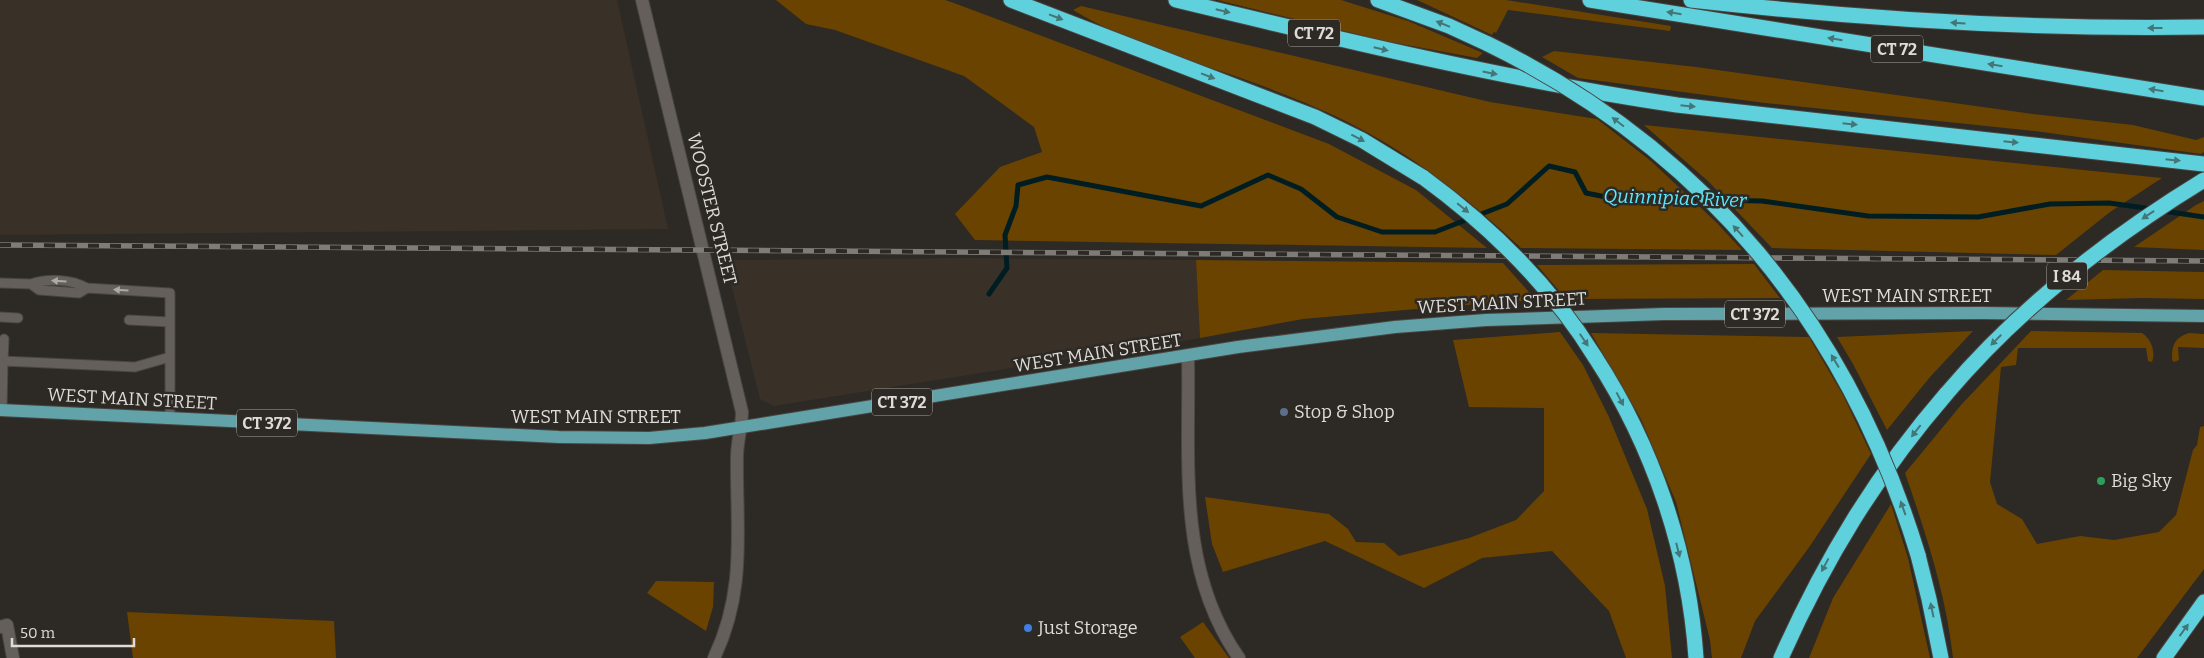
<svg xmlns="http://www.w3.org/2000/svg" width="2204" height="658" font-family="Bitter,serif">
  <rect width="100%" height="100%" fill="#2d2924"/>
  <path fill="#393128" d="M 0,0 L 617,0 L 668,229 L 0,235 Z
    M 966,258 L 1196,260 L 1200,338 L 774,406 L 760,399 L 725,260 Z"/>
  <path fill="#6a4300" d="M 776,0 L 945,0 L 954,3 L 1329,144 L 1416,190 L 1487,248 L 975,240 L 955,214 L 1000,167 L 1042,152 L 1034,127 L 964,76 L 835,30 L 806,24 Z
    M 1217,0 L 1341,0 L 1408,21 L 1483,53 L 1477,58 L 1385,41 Z
    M 1417,0 L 1506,0 L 1671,26 L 1670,31 L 1508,10 L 1496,33 L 1494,32 L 1492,35 Z
    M 1081,6 L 1490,102 L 1597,119 L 1651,161 L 1717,223 L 1742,250 L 1521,248 C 1472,202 1417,158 1357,127 C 1331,113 1301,101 1273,90 C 1207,64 1134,47 1073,10 Z
    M 1554,51 L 1696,67 L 2033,114 L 2133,125 L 2196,140 L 2204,137 L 2204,152 L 2201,154 L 2035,131 L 1765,103 L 1578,78 L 1542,57 Z
    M 1644,125 L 2162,178 L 2110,212 L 2056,255 L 1772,248 L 1709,182 Z
    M 2204,201 L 2204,250 L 2134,247 L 2196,205 Z
    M 1196,260 L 1503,263 L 1536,300 L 1439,307 L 1303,319 L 1200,338 Z
    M 1754,264 L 1780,298 L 1566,299 L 1537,265 Z
    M 2103,270 L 2204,272 L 2204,299 L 2142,298 L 2066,300 Z
    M 1973,331 L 1930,377 L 1887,430 L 1853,364 L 1837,337 Z
    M 2031,331 L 2142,333 C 2151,339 2156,351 2152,362 L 2148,361 L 2146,348 L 2018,348 L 2016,365 L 2001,367 L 1990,482 L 1997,504 L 2022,519 L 2037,544 L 2080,536 L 2114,540 L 2159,532 L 2176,515 L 2193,450 L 2197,445 L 2200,427 L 2204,426 L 2204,569 L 2137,658 L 1953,658 C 1946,594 1926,534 1905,473 L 1961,405 Z
    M 1560,332 L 1583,365 L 1609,417 L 1647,509 L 1665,586 L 1672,658 L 1626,658 L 1609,611 L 1552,551 L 1482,558 L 1424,588 L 1325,541 L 1223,572 L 1212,544 L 1205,497 L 1329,514 L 1348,529 L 1356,542 L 1384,543 L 1399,556 L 1469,538 L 1516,520 L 1544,491 L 1544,408 L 1469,407 L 1453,340 Z
    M 1591,333 L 1809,337 L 1843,395 L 1871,454 L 1810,546 L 1755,621 L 1741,658 L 1712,658 L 1710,640 L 1676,502 L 1641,419 Z
    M 2189,333 L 2204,334 L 2204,348 L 2178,347 L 2179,360 L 2174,362 L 2172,360 C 2172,345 2174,338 2189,333 Z
    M 1891,504 L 1908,558 L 1930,658 L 1809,658 L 1833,598 Z
    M 656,581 L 714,582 L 713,607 L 706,631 L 647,593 Z
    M 127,612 L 334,621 L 336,658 L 133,658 Z
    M 1203,622 L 1229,658 L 1195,658 L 1180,637 Z"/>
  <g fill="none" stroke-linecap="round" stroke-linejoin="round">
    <path stroke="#001e22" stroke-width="5" d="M 1713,200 L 1762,201 L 1868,216 L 1978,217 L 2050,204 L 2109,203 L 2152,209
      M 2163,211 L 2204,217
      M 989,294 L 1007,268 L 1005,235 L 1016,206 L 1018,185 L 1047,177 L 1201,206 L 1268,175 L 1301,189 L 1337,217 L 1382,232 L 1435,232 L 1507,204 L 1549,166 L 1575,172 L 1586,193 L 1611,198 L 1705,200"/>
    <defs>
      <path id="service" d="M 0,283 L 31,284 L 39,290 L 79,293 L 87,288 L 170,293 L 170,418
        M 31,284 C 48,278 71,279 87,288
        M 0,317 L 18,318
        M 129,320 L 170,322
        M 3,361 L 4,339
        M 2,410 L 3,361 L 135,367 L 170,357"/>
      <path id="minor" d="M 642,0 L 742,412 C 742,427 737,441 737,457 C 736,529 747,589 714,658
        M 1188,356 C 1190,460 1176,568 1239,658
        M 0,627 L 7,625 L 13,658"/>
      <path id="primary" d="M 0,410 L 559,437 L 649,438 L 705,433 L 1238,347 L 1395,327 L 1486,320 L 1664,314 L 1983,313 L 2204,316"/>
      <path id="motorway" d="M 1011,0 L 1315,117 L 1362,140 L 1424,178
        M 1176,0 C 1342,40 1508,80 1677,105 L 2204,164
        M 1378,0 L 1449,26 L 1488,44
        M 1590,0 L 2204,98
        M 1691,0 C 1861,19 2032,30 2204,27
        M 1595,357 C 1653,446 1689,552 1696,658
        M 1918,555 L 1929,599 L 1941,658
        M 1781,658 C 1825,559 1876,475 1947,393
        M 2164,658 L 2204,602"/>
    </defs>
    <use href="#service" stroke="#494642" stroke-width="11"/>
    <use href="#minor" stroke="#494642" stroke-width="14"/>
    <use href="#primary" stroke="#494642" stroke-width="14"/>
    <use href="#motorway" stroke="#494642" stroke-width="17"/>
    <use href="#service" stroke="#645f5a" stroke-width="9"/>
    <use href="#minor" stroke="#645f5a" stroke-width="12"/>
    <use href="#primary" stroke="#61a3a8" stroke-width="12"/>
    <use href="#motorway" stroke="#5fd1dc" stroke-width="15"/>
    <defs>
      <path id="rail" d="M 0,245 L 2204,261"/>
    </defs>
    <use href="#rail" stroke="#7f7b77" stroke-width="5.5"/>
    <use href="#rail" stroke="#2d2924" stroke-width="4" stroke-dasharray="11" stroke-linecap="butt"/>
    <defs>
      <path id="motorway-bridge" d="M 1488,44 C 1705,150 1848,325 1918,555
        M 1424,178 C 1491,227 1551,286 1595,357
        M 1947,393 C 2020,307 2109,238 2204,180"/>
    </defs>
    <use href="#motorway-bridge" stroke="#494642" stroke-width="17" stroke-linecap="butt"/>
    <use href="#motorway-bridge" stroke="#5fd1dc" stroke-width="15"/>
  </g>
  <defs><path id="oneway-solid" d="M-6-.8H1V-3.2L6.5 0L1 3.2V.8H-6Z" transform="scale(1.25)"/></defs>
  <g fill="#447577">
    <use href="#oneway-solid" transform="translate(1223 11) rotate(13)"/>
    <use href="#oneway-solid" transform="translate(1674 13) rotate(-171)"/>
    <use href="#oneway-solid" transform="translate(1056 17) rotate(21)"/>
    <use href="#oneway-solid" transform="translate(1958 23) rotate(-177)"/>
    <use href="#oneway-solid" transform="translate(1443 24) rotate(-158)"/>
    <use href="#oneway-solid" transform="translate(2155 28) rotate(-180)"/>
    <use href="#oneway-solid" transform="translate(1835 39) rotate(-171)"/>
    <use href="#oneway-solid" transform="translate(1381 49) rotate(13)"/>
    <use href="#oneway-solid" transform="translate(1995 65) rotate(-171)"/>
    <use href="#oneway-solid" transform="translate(1490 73) rotate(11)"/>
    <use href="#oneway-solid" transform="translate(1208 76) rotate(21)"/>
    <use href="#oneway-solid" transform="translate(2156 90) rotate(-171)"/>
    <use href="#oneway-solid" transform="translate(1688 106) rotate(6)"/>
    <use href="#oneway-solid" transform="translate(1618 122) rotate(-143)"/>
    <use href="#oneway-solid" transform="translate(1850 124) rotate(6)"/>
    <use href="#oneway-solid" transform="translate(1358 138) rotate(27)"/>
    <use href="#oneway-solid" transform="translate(2011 142) rotate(6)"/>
    <use href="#oneway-solid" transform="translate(2173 160) rotate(6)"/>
    <use href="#oneway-solid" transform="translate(1463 208) rotate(39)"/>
    <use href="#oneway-solid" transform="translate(2148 215) rotate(146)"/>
    <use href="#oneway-solid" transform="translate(1738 231) rotate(-132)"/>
    <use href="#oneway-solid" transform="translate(1584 340) rotate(56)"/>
    <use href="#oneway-solid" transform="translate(1996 340) rotate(135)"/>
    <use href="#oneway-solid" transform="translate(1835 361) rotate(-121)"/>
    <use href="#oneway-solid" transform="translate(1620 399) rotate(62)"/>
    <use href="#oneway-solid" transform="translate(1916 431) rotate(128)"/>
    <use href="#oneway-solid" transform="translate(1903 508) rotate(-110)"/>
    <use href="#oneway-solid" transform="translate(1678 550) rotate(76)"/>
    <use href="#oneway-solid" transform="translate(1825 565) rotate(118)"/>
    <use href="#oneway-solid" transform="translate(1932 610) rotate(-102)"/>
    <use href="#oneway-solid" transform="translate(2184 630) rotate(-54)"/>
  </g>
  <g fill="#ada9a6">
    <use href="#oneway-solid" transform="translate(59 281) rotate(-176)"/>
    <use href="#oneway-solid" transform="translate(121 290) rotate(-176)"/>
  </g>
  <circle fill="#5c6f8a" stroke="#2d2924" stroke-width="2" cx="1284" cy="412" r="5"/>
  <circle fill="#2e9e5b" stroke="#2d2924" stroke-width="2" cx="2101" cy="481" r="5"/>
  <circle fill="#3f7fe0" stroke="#2d2924" stroke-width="2" cx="1028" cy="628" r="5"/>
  <g text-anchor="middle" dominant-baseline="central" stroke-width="5" stroke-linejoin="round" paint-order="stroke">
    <g fill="#2d2924" stroke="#a9a6a2" stroke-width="1">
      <rect x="1288" y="19.5" width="52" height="27" rx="4"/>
      <rect x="1871" y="35.5" width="52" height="27" rx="4"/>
      <rect x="2047" y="262.5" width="40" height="27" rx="4"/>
      <rect x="1725" y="300.5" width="60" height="27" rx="4"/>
      <rect x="872" y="388.5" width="60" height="27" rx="4"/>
      <rect x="237" y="409.5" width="60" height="27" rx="4"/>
    </g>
    <g font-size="16" font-weight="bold" fill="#dedbd8">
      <text x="1314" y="33">CT 72</text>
      <text x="1897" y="49">CT 72</text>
      <text x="2067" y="276">I 84</text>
      <text x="1755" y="314">CT 372</text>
      <text x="902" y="402">CT 372</text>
      <text x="267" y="423">CT 372</text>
    </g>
    <g font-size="18" fill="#dedbd8" stroke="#2d2924">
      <text transform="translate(712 209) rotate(76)">WOOSTER STREET</text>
      <text x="1907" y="296">WEST MAIN STREET</text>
      <text transform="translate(1502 303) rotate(-3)">WEST MAIN STREET</text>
      <text transform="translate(1098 353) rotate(-9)">WEST MAIN STREET</text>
      <text transform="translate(132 399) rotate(3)">WEST MAIN STREET</text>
      <text x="596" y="417">WEST MAIN STREET</text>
    </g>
    <g font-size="18" fill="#dedbd8" stroke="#2d2924" text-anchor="start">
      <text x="1294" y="412">Stop &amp; Shop</text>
      <text x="2111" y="481">Big Sky</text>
      <text x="1038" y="628">Just Storage</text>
    </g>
    <g font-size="19" font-style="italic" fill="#5be9fe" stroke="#2d2924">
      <text transform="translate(1675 198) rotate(2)">Quinnipiac River</text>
    </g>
  </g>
  <path d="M12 638v8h122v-8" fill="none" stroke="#dedbd8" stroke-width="2.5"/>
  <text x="20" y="638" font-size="15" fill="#dedbd8" stroke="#2d2924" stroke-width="4" paint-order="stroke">50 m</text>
</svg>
